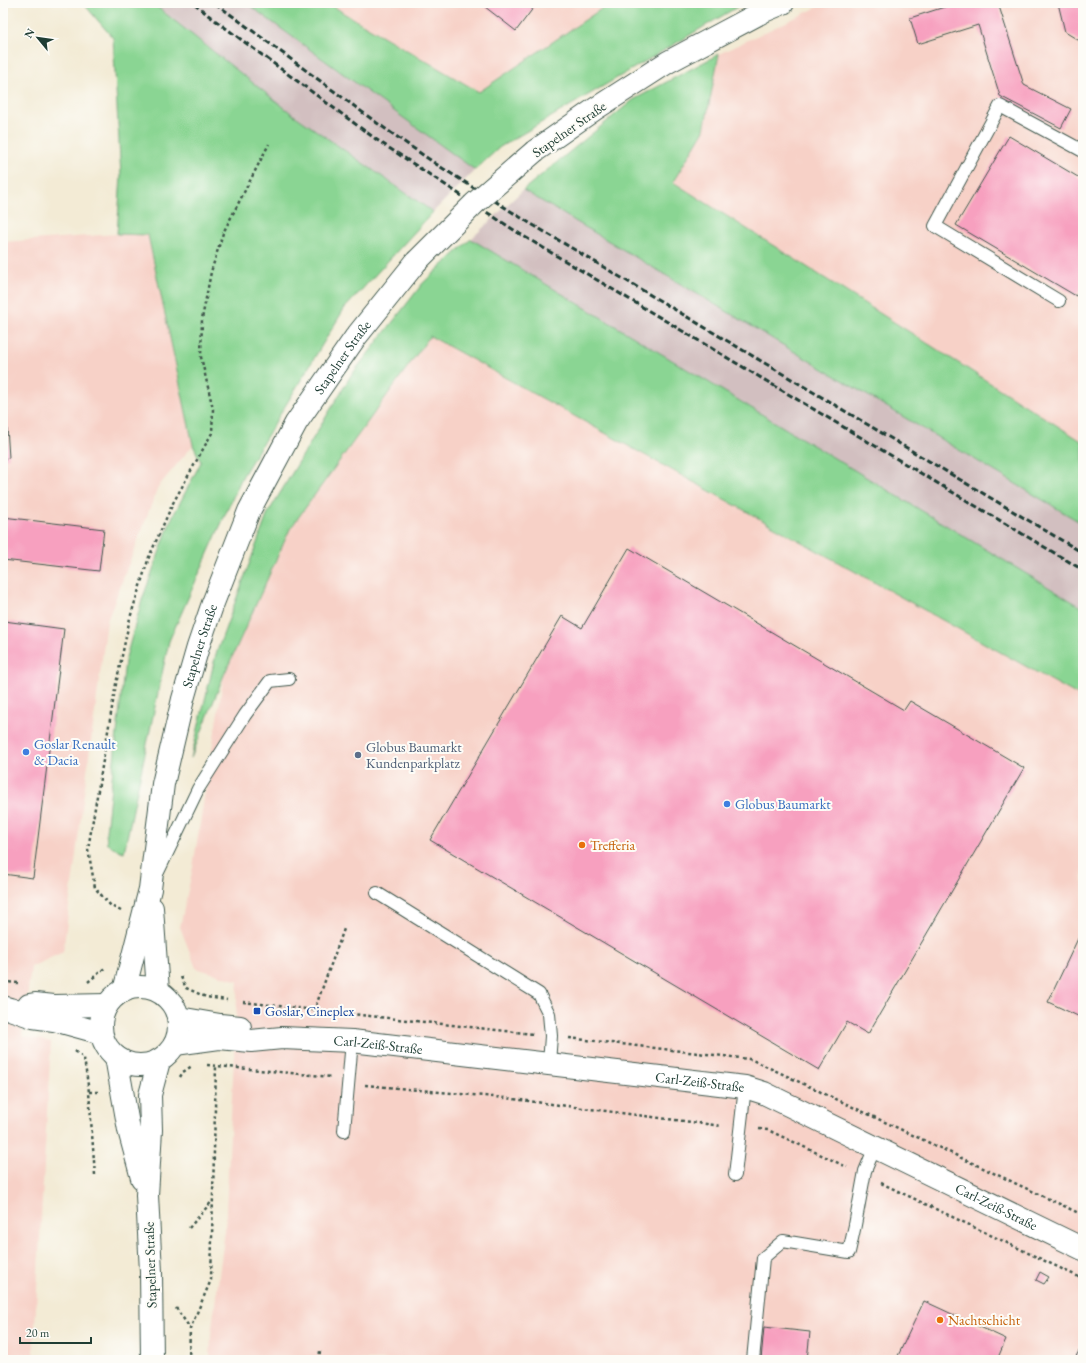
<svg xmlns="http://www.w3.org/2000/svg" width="1086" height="1363" font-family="'EB Garamond',serif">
  <rect width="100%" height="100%" fill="#fdfcf7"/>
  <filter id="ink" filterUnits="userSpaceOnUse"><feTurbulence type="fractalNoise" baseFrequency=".025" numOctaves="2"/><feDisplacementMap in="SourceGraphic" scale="8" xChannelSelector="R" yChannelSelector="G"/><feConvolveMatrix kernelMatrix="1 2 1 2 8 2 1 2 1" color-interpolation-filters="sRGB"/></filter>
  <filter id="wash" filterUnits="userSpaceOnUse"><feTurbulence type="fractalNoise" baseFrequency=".012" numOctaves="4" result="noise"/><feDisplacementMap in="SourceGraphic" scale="16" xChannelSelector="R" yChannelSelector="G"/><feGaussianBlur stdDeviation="0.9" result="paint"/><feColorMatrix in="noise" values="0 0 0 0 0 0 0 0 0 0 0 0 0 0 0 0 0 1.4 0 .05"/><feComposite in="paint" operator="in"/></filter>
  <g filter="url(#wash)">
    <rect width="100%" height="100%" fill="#f3ebd5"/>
    <path fill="#f7d1c7" d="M 329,3 L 610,3 L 479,92 L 345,14 Z
      M 826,3 L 1083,3 L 1083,442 L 673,182 L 704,130 L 719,54 Z
      M 117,234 L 148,235 L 193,445 L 158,487 L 107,621 L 63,952 L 31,967 L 22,1036 L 51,1042 L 33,1360 L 3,1360 L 3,242 Z
      M 430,336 L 1083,698 L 1083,1360 L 210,1360 L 211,1334 L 225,1231 L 238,981 L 196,968 L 180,927 L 193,867 L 224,675 L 290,529 Z"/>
    <path fill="#d2bfc0" d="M 152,3 L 246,3 L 475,170 L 433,212 L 291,113 Z
      M 523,190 L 1083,524 L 1083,608 L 471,239 Z"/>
    <path fill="#8ad593" stroke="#548964" d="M 83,3 L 152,3 L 291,113 L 433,212 L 344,309 L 242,477 L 169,641 L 124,852 L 113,848 L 107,843 L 106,832 L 125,661 L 142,600 L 171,520 L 201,462 L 193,445 L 148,235 L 117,234 L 121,176 L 113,38 Z
      M 246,3 L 329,3 L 345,14 L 479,92 L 610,3 L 744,3 L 500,147 L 475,170 Z
      M 719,54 L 704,130 L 673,182 L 1083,442 L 1083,524 L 523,190 L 633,100 Z
      M 471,239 L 1083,608 L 1083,698 L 430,336 L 290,529 L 224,675 L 191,758 L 216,654 L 268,513 L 350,377 L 423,283 Z"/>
    <g id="blocks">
      <path fill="#f7a0bf" d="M 480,3 L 537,3 L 516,31 Z
        M 957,3 L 998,3 L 1024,85 L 1071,109 L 1061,128 L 1000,96 L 978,25 L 918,44 L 910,18 Z
        M 1058,3 L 1083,3 L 1083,43 L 1065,32 Z
        M 1009,136 L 1083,180 L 1083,284 L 1076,296 L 956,225 Z
        M 3,381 L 4,381 L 9,458 L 3,459 Z
        M 3,517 L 104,529 L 99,571 L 3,560 Z
        M 629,548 L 904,710 L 910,701 L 1024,768 L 868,1034 L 847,1022 L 819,1070 L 430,840 L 562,616 L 582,628 Z
        M 4,621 L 64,629 L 33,878 L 3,874 Z
        M 1083,928 L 1083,1023 L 1078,1021 L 1080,1017 L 1048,1002 Z
        M 1040,1272 L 1049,1277 L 1044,1284 L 1036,1280 Z
        M 924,1301 L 1006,1339 L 997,1360 L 896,1360 Z
        M 764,1327 L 810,1332 L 807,1360 L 761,1360 Z
        M 1079,1351 L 1083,1354 L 1083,1360 L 1074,1360 Z"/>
    </g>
  </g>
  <g filter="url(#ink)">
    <use href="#blocks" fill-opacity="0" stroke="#3f574c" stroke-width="1"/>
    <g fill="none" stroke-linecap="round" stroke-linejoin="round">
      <defs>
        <path id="service" d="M 1059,301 L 935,226 L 1000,106 L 1083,151
          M 158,872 L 198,789 L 245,715 L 270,681 L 289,679
          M 377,893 L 539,994 L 549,1014 L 551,1036 L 549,1063
          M 344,1131 L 352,1041
          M 735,1175 L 745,1087
          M 753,1360 L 763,1258 L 783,1241 L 849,1252 L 855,1225 L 865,1171 L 875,1147"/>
        <g id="minor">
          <path d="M 29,1005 L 35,1004 L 54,1006 L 107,1005"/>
          <path d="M 3,1007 L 10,1009 L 33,1017 L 54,1020 L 101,1033"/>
          <path d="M 179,1018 L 220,1025 L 240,1027"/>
          <path id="s1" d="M 175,1044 L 219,1038 L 251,1041 L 282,1038 L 352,1041 L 745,1087 L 764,1093 L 1083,1249"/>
        </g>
        <g id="tertiary">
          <path d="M 535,151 L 595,109 L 668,62 L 764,11 L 783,3"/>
          <path d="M 152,908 L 158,991"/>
          <circle cx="140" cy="1026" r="39"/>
          <path id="s2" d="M 124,991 L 150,889 L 163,784 L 183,699 L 198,647 L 213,603 L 249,511 L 296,423 L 355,338 L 416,262"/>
          <path d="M 116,1057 L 129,1130 L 142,1178"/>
          <path d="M 152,1360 L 151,1272 L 147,1195 L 151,1130 L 150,1095 L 159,1061"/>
        </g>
      </defs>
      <use href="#service" stroke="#3f574c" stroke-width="14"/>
      <use href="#minor" stroke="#3f574c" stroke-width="24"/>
      <use href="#tertiary" stroke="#3f574c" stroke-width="24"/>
      <path stroke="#3f574c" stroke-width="2.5" stroke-dasharray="3 3" stroke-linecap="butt" d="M 121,911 L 111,906 L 95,888 L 88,849 L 116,684 L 130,618 L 149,557 L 173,503 L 212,433 L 213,409 L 201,357 L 202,319 L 211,272 L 223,233 L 269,144
        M 181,977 L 186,988 L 206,997 L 227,1000
        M 3,982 L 20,983
        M 88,982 L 106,967
        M 243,1002 L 533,1034
        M 314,1011 L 344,929
        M 569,1038 L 749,1059 L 757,1062 L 1083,1215
        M 75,1051 L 84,1058 L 89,1092 L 95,1175
        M 207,1065 L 332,1077
        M 180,1077 L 183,1072 L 192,1066
        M 365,1085 L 505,1098 L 722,1126
        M 89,1092 L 98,1092
        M 759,1129 L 768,1130 L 847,1167
        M 881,1183 L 1083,1279
        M 189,1228 L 213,1200
        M 176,1308 L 190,1328
        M 189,1360 L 190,1329 L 211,1280 L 216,1065
        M 319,1360 L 320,1351"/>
      <use href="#service" stroke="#fff" stroke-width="12"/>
      <use href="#minor" stroke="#fff" stroke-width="22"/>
      <use href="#tertiary" stroke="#fff" stroke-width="22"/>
      <path stroke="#1f3d34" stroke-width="3" stroke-dasharray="6 3" stroke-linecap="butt" d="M 194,3 L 208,15 L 377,140 L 520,234 L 1083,570
        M 215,3 L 377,123 L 436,164 L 528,222 L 1083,553"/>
      <defs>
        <path id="tertiary-bridge" d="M 416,262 L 475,203 L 535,151"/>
      </defs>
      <use href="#tertiary-bridge" stroke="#3f574c" stroke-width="24" stroke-linecap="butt"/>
      <use href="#tertiary-bridge" stroke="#fff" stroke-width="22"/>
    </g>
  </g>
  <g fill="#3f7fe0" stroke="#fdfcf7" stroke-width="1.5">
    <circle cx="26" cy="752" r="4"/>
    <circle cx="727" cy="804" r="4"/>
  </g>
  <circle fill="#5c6f8a" stroke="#fdfcf7" stroke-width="1.5" cx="358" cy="755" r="4"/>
  <g fill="#e8710a" stroke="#fdfcf7" stroke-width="1.5">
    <circle cx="582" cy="845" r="4"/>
    <circle cx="940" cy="1320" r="4"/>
  </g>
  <rect fill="#1a4fb4" stroke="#fdfcf7" stroke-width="1.5" x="253" y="1007" width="8" height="8" rx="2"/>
  <g text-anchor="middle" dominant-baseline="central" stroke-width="4" stroke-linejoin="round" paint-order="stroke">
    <g font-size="14" fill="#1f3d34" stroke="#fdfcf7">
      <text transform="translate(569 129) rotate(-35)">Stapelner Straße</text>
      <text stroke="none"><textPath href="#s2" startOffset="678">Stapelner Straße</textPath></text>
      <text stroke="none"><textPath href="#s2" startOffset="354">Stapelner Straße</textPath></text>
      <text stroke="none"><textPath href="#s1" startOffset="204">Carl-Zeiß-Straße</textPath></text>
      <text stroke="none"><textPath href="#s1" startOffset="528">Carl-Zeiß-Straße</textPath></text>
      <text stroke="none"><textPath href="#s1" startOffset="852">Carl-Zeiß-Straße</textPath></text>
      <text transform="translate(150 1265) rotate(-92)">Stapelner Straße</text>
    </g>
    <g font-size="14" fill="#366cbe" stroke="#fdfcf7" text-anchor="start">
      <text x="34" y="744">Goslar Renault<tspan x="34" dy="16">&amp; Dacia</tspan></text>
      <text x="735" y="804">Globus Baumarkt</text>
    </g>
    <g font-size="14" fill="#4e5e75" stroke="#fdfcf7" text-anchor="start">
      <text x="366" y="747">Globus Baumarkt<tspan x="366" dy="16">Kundenparkplatz</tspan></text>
    </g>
    <g font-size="14" fill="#c56008" stroke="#fdfcf7" text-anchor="start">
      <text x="590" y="845">Trefferia</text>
      <text x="948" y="1320">Nachtschicht</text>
    </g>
    <g font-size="14" fill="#164399" stroke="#fdfcf7" text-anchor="start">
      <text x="265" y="1011">Goslar, Cineplex</text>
    </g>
  </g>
  <rect width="1086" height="1363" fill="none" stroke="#fdfcf7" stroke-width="16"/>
  <g transform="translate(38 38) rotate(299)" stroke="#fdfcf7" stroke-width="3" paint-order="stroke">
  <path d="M0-3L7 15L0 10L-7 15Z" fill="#1f3d34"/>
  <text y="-6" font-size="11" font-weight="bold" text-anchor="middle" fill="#1f3d34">N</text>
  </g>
  <path d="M20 1337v6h71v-6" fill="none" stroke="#1f3d34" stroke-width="2"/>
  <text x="26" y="1337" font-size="12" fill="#1f3d34" stroke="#fdfcf7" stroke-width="3" paint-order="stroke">20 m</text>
</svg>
